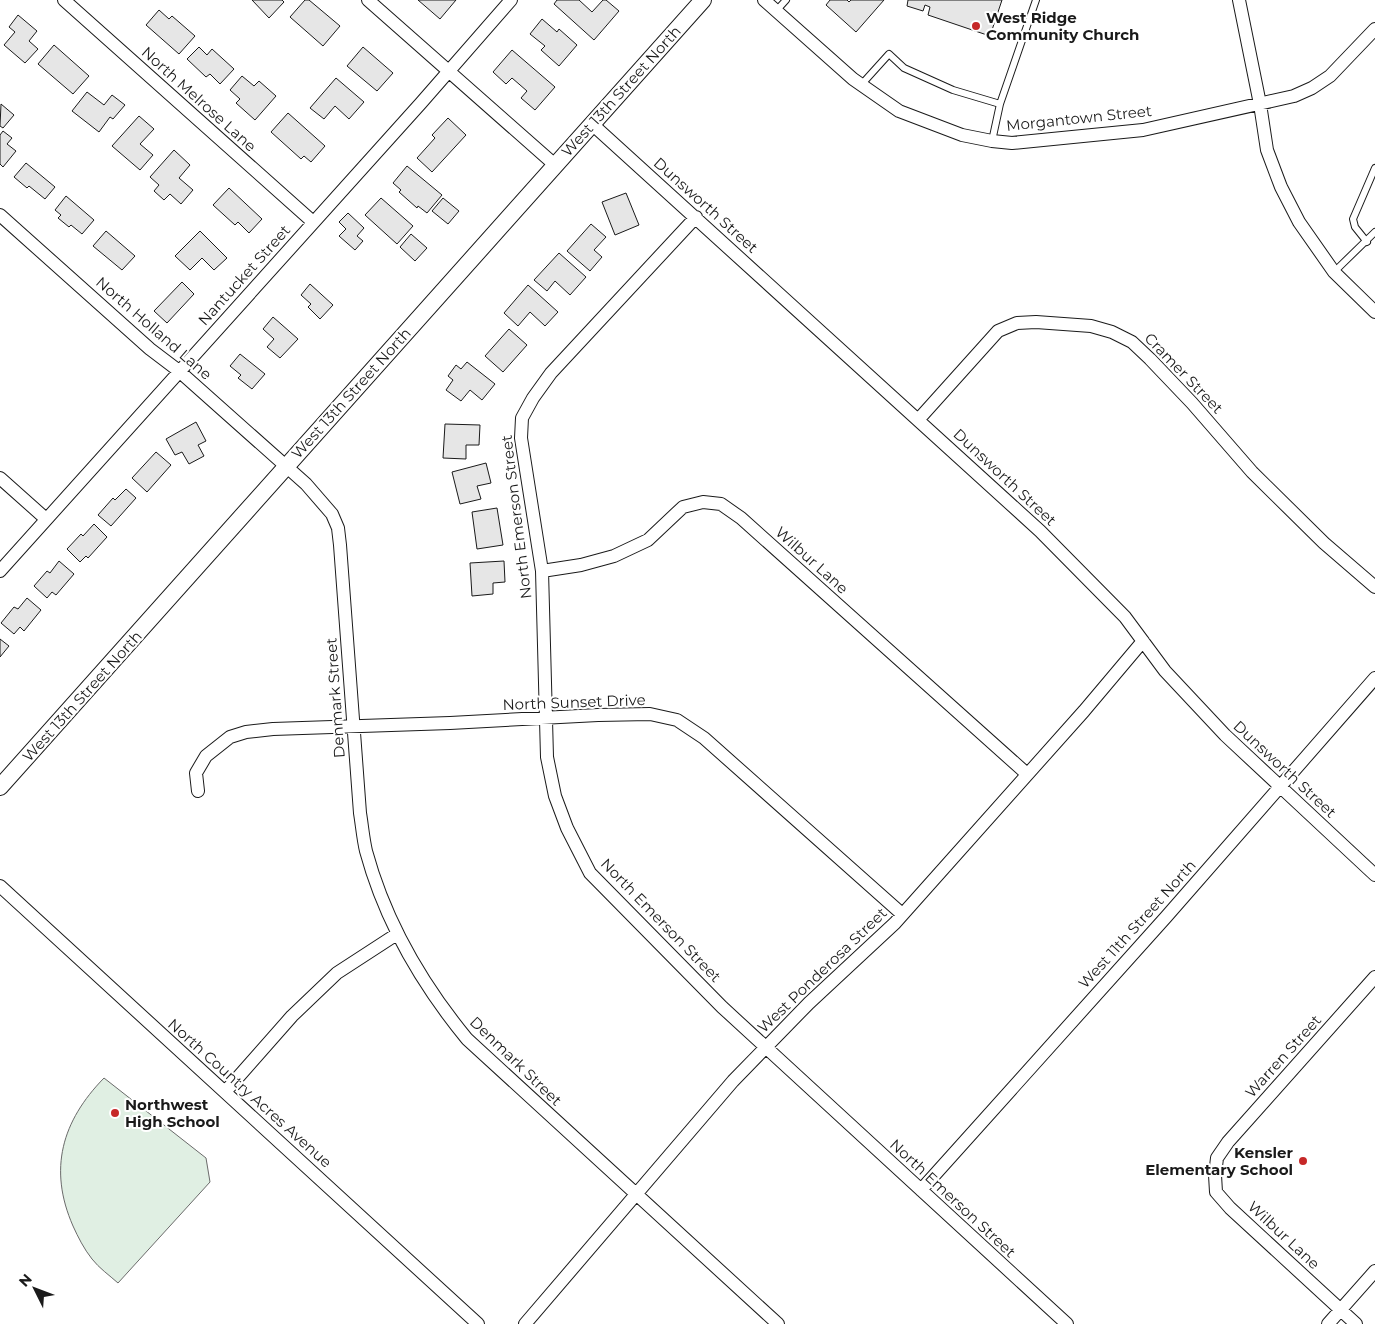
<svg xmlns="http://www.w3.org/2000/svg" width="1375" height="1324" font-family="Montserrat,sans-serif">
  <rect width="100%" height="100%" fill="#fff"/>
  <path fill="#e0efe3" stroke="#6a6a6a" d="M 104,1078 L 206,1158 L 210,1182 L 118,1283 C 109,1275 99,1268 92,1259 C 84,1249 78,1237 73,1226 C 48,1169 62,1121 104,1078 Z"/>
  <path fill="#e6e6e6" stroke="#1a1a1a" d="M 252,0 L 282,0 L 284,2 L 269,18 Z
    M 305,0 L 309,0 L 340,26 L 323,46 L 290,17 Z
    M 418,0 L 456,0 L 440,19 Z
    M 557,0 L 579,0 L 592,12 L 603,0 L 606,0 L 619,11 L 594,40 L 554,4 Z
    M 830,0 L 847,0 L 849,2 L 851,0 L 884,0 L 856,32 L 826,5 Z
    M 908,0 L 1002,0 L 990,36 L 928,15 L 930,7 L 925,5 L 923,11 L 907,6 Z
    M 159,10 L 169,19 L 172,16 L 195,36 L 179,54 L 146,25 Z
    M 18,15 L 37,31 L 29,41 L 38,49 L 25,63 L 4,45 L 15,32 L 9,27 Z
    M 542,19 L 557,32 L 559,29 L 577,45 L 559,66 L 541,50 L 545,46 L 530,34 Z
    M 54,45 L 89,76 L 73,94 L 38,64 Z
    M 199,47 L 207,55 L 212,49 L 234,69 L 220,84 L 210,74 L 206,77 L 187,59 Z
    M 363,47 L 393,73 L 377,91 L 347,66 Z
    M 512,50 L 555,87 L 535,110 L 521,98 L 527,91 L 512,78 L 506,84 L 493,72 Z
    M 242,76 L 254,86 L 259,81 L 276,96 L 255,120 L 236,103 L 240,99 L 230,90 Z
    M 336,78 L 364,102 L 349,119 L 335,106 L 324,119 L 310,108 Z
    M 87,92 L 104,105 L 112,95 L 125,105 L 113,119 L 110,117 L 99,132 L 72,111 Z
    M 1,104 L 14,115 L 3,128 L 0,126 Z
    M 288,113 L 325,146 L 311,162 L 304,156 L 301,159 L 271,132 Z
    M 139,116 L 154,129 L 140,144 L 153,155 L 140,170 L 112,146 Z
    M 448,118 L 466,135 L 432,172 L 417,158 L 435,138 L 432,135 Z
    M 3,131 L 12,138 L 7,144 L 16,151 L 3,167 L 0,164 L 0,135 Z
    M 174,150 L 190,165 L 179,178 L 193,190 L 181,204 L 170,194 L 164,200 L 154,191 L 159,185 L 150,177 Z
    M 26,163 L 55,187 L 45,199 L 29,186 L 27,188 L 14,177 Z
    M 407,166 L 442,195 L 427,213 L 418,206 L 417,208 L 399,192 L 401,190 L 393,183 Z
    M 229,188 L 262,219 L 249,233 L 238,222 L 235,225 L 213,205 Z
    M 626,193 L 639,225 L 615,235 L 602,202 Z
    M 66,196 L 94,220 L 82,234 L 71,225 L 69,227 L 58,218 L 61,215 L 55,210 Z
    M 381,198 L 413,226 L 397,244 L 365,215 Z
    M 443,198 L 459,211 L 448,224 L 432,211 Z
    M 348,213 L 364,228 L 357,236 L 363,241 L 355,250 L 339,236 L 346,229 L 339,222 Z
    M 591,224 L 606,237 L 594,250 L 602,257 L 590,271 L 567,251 Z
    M 106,231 L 135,256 L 122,270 L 93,246 Z
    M 200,231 L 227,258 L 214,270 L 202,258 L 190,270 L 175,256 Z
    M 411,234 L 427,248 L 415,261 L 400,247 Z
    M 559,253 L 586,277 L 570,295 L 555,281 L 547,291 L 534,280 Z
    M 182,282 L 194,294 L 167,323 L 154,311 Z
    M 310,284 L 333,305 L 320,319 L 308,307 L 311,304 L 301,295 Z
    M 528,285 L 558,312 L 545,326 L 530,312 L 518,326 L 504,313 Z
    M 273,317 L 298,339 L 280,358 L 267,347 L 274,339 L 263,329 Z
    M 509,329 L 527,345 L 503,372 L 485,356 Z
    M 240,354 L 265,374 L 252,389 L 238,378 L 241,375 L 230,366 Z
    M 467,362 L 495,384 L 482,400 L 470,390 L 461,401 L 446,390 L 453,380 L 448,376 L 456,365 L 461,369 Z
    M 196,422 L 206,441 L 198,445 L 204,456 L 189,464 L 182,452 L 175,455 L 166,439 Z
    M 445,424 L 480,425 L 479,445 L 466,445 L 466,459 L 443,458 Z
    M 156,452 L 171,465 L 147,492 L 132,478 Z
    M 486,463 L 491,483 L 477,486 L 481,499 L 460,504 L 452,472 Z
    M 126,489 L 136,498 L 111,526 L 98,515 L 113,498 L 115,500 Z
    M 497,508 L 503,545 L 477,549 L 472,512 Z
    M 94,524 L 107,537 L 88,558 L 86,556 L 80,562 L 67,549 L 81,534 L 83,536 Z
    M 59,561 L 74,574 L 56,595 L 52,592 L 47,598 L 34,586 L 47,571 L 50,573 Z
    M 504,561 L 505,582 L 493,583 L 493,594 L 472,596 L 470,563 Z
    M 27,598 L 41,610 L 24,631 L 20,627 L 14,634 L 1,623 L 14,607 L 18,609 Z
    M 0,639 L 9,646 L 0,657 Z"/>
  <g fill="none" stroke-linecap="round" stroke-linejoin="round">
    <defs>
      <path id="service" d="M 776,11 L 786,0
        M 861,85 L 889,54 L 904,68 L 953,90 L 1000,104
        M 992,141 L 1000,104 L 1036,0
        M 1367,242 L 1355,227 L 1353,219 L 1375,168
        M 1334,272 L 1375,232"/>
      <path id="minor" d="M 64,0 L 313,222
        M 368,0 L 555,165
        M 764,0 L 853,79 L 899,111 L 962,135 L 992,141 L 1012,143 L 1143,130 L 1294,96 L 1312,88 L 1330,76 L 1375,29
        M 1239,0 L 1260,104 L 1267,150 L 1281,187 L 1299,222 L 1334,272 L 1375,312
        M 592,124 L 1040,531 L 1125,617 L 1165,671 L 1225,735 L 1375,875
        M 0,215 L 150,349 L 179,371 L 306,484 L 332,514 L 338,528 L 340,545 L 360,813 C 362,825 363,838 366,851 C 385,921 421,983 467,1039 L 778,1324
        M 696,217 L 551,373 L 533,398 L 522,418 L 521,438 L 542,571 L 547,757 L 555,796 L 567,828 L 590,873 L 722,1007 L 1067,1324
        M 918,420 L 998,331 L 1017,323 L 1036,322 L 1091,326 L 1112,332 L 1132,342 L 1150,359 L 1192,403 L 1252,472 L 1324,543 L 1375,587
        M 0,478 L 46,519
        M 0,571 L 421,103 L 511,0
        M 542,571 L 581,565 L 614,556 L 648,540 L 683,507 L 703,502 L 721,504 L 741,518 L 1027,774
        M 198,791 L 196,773 L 206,756 L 230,737 L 246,732 L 273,729 L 450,723 L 598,715 L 650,714 L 677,720 L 704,738 L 902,914
        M 0,886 L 478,1324
        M 225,1092 L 292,1016 L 337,973 L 397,934
        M 921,1190 L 1166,917 L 1375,678
        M 525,1324 L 733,1081 L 809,1003 L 895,923 L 1084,711 L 1143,641
        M 1328,1324 L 1375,1271
        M 1356,1324 L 1230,1208 L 1216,1192 L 1215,1175 L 1217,1158 L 1228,1142 L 1375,977"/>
      <path id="tertiary" d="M 0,787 L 703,0"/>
    </defs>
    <use href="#service" stroke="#1a1a1a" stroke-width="8"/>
    <use href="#minor" stroke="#1a1a1a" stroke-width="14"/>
    <use href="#tertiary" stroke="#1a1a1a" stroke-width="18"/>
    <use href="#service" stroke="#fff" stroke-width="6"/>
    <use href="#minor" stroke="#fff" stroke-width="12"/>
    <use href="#tertiary" stroke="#fff" stroke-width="16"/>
  </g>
  <g fill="#c62828" stroke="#fff" stroke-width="2">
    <circle cx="976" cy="26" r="5"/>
    <circle cx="115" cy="1113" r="5"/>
    <circle cx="1303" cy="1161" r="5"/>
  </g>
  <g text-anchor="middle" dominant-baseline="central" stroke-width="4" stroke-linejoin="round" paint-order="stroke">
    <g font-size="15" font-weight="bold" fill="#1a1a1a" stroke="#fff" text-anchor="start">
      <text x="986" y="17">West Ridge<tspan x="986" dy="17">Community Church</tspan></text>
      <text x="125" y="1104">Northwest<tspan x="125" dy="17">High School</tspan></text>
      <text x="1293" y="1152" text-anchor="end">Kensler<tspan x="1293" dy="17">Elementary School</tspan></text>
    </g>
    <g font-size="15" fill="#1a1a1a" stroke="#fff">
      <text transform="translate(621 91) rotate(-48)">West 13th Street North</text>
      <text transform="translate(199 99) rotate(42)">North Melrose Lane</text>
      <text transform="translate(1079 118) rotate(-6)">Morgantown Street</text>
      <text transform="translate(706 205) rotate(42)">Dunsworth Street</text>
      <text transform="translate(244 275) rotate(-48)">Nantucket Street</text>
      <text transform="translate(154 328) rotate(41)">North Holland Lane</text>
      <text transform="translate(1184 373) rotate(46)">Cramer Street</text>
      <text transform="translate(351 393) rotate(-48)">West 13th Street North</text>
      <text transform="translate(1005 477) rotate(43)">Dunsworth Street</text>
      <text transform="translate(516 517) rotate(-97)">North Emerson Street</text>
      <text transform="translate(812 560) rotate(42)">Wilbur Lane</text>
      <text transform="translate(82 696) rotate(-48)">West 13th Street North</text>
      <text transform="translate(335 698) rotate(-94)">Denmark Street</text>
      <text transform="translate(574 702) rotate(-2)">North Sunset Drive</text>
      <text transform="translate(1285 769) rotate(43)">Dunsworth Street</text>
      <text transform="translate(661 920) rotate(46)">North Emerson Street</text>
      <text transform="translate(1137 924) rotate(-48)">West 11th Street North</text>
      <text transform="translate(822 970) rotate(-44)">West Ponderosa Street</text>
      <text transform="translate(1283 1056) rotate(-48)">Warren Street</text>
      <text transform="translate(516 1061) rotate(44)">Denmark Street</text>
      <text transform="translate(250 1093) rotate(42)">North Country Acres Avenue</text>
      <text transform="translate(953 1198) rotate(43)">North Emerson Street</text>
      <text transform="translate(1284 1235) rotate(43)">Wilbur Lane</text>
    </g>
  </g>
  <g transform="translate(35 1289) rotate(312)" stroke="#ffffff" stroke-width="4" paint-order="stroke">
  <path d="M0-4L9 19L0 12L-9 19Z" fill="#1a1a1a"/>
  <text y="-8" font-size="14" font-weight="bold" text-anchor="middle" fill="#1a1a1a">N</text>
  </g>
</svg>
